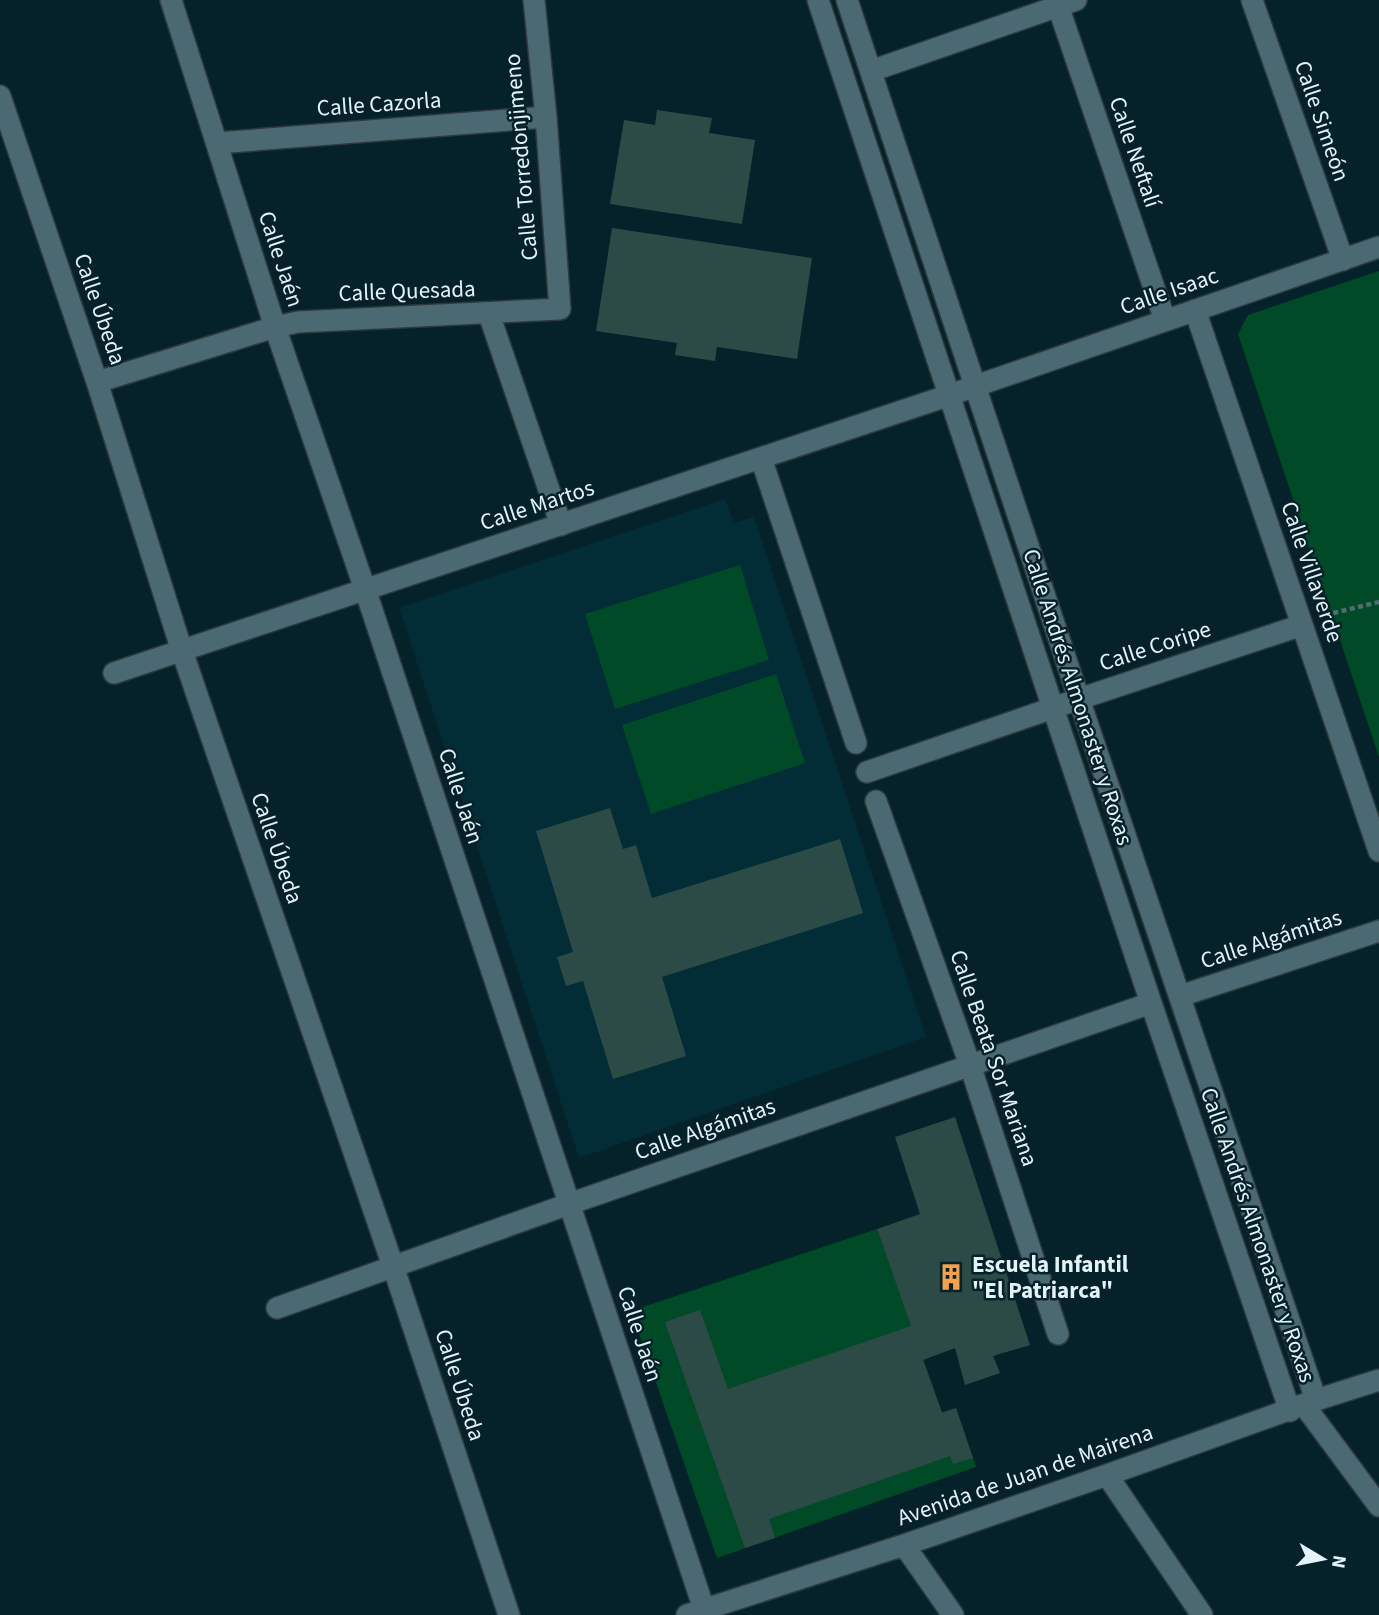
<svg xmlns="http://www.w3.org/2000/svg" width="1379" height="1615" font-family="'Source Sans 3',sans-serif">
  <rect width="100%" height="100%" fill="#05222a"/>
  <path fill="#022c36" d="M 725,499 L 734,523 L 754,517 L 926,1037 L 579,1158 L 399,608 Z"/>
  <path fill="#004a28" d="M 1379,271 L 1379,757 L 1238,334 L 1248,315 Z
    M 740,565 L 769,660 L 615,709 L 585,614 Z
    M 776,674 L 805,763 L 651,814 L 622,725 Z
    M 877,1229 L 942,1412 L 956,1408 L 976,1467 L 717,1558 L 631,1311 Z"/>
  <path fill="#2c4b47" d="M 657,110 L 712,118 L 709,133 L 755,140 L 742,224 L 610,204 L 624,120 L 655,125 Z
    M 612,228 L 812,258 L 797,359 L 717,347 L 715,361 L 675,355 L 677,343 L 596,331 Z
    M 610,808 L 623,849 L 636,845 L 652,898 L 840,839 L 863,913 L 662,977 L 686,1056 L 613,1079 L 583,981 L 566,986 L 557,957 L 573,952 L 536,831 Z
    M 955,1117 L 1030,1345 L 993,1356 L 1000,1373 L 965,1385 L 955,1348 L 923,1360 L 942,1413 L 956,1408 L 973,1458 L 953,1464 L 950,1456 L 769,1519 L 775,1538 L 745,1548 L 665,1322 L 700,1310 L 728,1389 L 911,1326 L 877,1229 L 920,1214 L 895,1137 Z"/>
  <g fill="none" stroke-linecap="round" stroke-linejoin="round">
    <defs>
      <path id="minor" d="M 171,0 L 275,327 L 365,589 L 704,1609 L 708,1615
        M 818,0 L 1151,1003 L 1290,1411
        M 847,0 L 1079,699 L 1316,1400
        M 1056,0 L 1165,320
        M 1252,0 L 1343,260
        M 871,71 L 1076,0
        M 0,96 L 97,382 L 182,651 L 393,1266 L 509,1615
        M 217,143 L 546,117
        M 1195,310 L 1379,851
        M 489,314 L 561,525
        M 97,382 L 275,327 L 298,322 L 560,309 L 546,117 L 534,0
        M 761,458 L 856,743
        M 114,673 L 932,401 L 1379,247
        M 867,772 L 1079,699 L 1302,625
        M 876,801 L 970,1065 L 1058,1334
        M 1180,996 L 1379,931
        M 277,1308 L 569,1204 L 1151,1003
        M 1304,1405 L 1379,1506
        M 1107,1475 L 1202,1615
        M 904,1545 L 953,1615
        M 687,1615 L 904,1545 L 1107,1475 L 1316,1400 L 1379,1380"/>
    </defs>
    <use href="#minor" stroke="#2d393e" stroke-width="24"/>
    <path stroke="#536c73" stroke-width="4.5" stroke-dasharray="5 3.5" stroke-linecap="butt" d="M 1325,615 L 1379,602"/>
    <use href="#minor" stroke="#4b6972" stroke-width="21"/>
  </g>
  <defs>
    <symbol id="building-bare" viewBox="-9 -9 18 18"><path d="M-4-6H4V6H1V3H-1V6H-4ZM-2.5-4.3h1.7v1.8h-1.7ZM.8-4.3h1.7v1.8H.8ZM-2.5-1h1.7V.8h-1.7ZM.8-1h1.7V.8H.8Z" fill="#f8a14a" stroke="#05222a" stroke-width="2.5" paint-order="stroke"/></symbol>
  </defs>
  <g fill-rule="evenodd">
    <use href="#building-bare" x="932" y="1258" width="38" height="38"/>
  </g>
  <g text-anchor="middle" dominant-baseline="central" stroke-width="5" stroke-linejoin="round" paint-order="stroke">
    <g font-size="23" fill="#e3f3f8" stroke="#05222a">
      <text transform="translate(379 104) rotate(-4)">Calle Cazorla</text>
      <text transform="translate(1322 121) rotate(71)">Calle Simeón</text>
      <text transform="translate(1135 152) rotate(71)">Calle Neftalí</text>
      <text transform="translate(521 157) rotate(-95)">Calle Torredonjimeno</text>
      <text transform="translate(281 259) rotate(72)">Calle Jaén</text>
      <text transform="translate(407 291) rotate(-2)">Calle Quesada</text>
      <text transform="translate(1169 291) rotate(-19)">Calle Isaac</text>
      <text transform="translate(100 309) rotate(71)">Calle Úbeda</text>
      <text transform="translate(537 505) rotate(-18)">Calle Martos</text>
      <text transform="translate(1312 572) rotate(71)">Calle Villaverde</text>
      <text transform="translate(1155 646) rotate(-18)">Calle Coripe</text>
      <text transform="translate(1078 697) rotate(72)">Calle Andrés Almonaster y Roxas</text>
      <text transform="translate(461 796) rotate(72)">Calle Jaén</text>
      <text transform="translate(277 848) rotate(71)">Calle Úbeda</text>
      <text transform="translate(1271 939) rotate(-18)">Calle Algámitas</text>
      <text transform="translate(994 1058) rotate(71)">Calle Beata Sor Mariana</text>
      <text transform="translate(705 1129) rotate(-19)">Calle Algámitas</text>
      <text transform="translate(1258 1235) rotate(71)">Calle Andrés Almonaster y Roxas</text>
      <text transform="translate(640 1334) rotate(72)">Calle Jaén</text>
      <text transform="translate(460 1385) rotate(72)">Calle Úbeda</text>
      <text transform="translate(1025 1475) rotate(-19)">Avenida de Juan de Mairena</text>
    </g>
    <g font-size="23" font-weight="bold" fill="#e3f3f8" stroke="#05222a" text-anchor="start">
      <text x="972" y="1264">Escuela Infantil<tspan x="972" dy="26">"El Patriarca"</tspan></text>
    </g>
  </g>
  <g transform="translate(1323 1559) rotate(100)" stroke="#05222a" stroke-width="5" paint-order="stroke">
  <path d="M0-5L12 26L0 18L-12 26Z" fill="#e3f3f8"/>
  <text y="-10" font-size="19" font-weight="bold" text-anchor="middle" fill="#e3f3f8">N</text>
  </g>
</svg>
